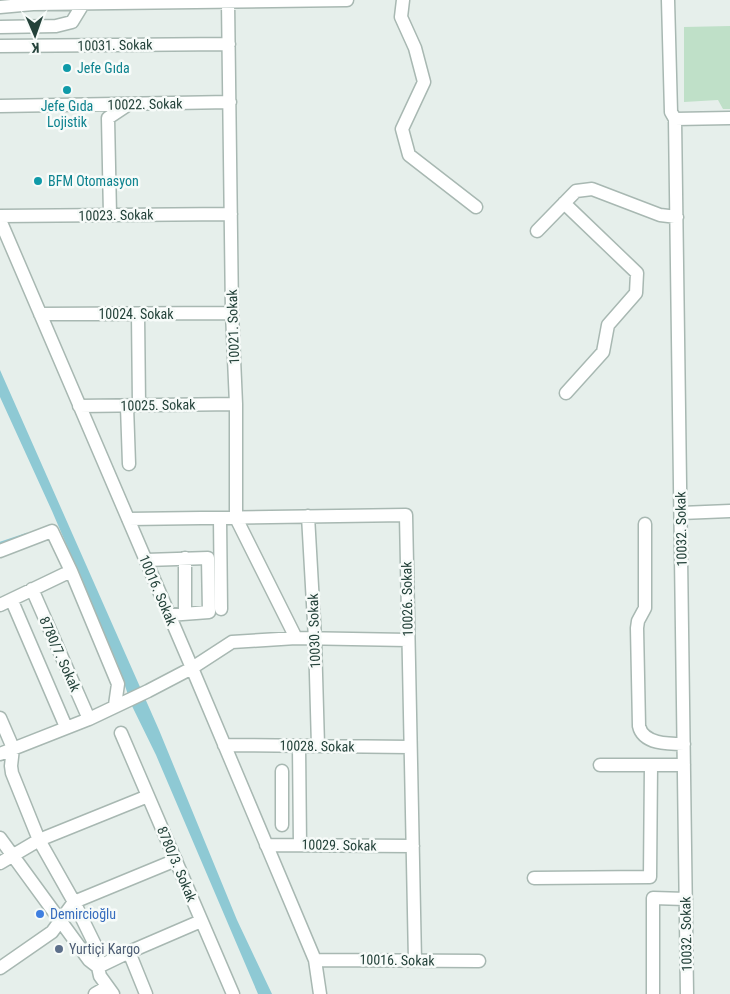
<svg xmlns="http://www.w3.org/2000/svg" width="730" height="994" font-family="'Roboto Condensed',sans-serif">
  <rect width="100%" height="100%" fill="#e6efeb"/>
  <path fill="#bfe0c8" d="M 730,26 L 730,109 L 723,109 L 718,100 L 684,102 L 684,27 Z"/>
  <path fill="#8ec9d4" d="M 0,370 L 159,730 L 237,920 L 272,994 L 258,994 L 156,755 L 132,706 L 117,663 L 52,511 L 0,397 Z"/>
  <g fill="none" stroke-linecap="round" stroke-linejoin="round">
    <path stroke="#8ec9d4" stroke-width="2.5" d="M 0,543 L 27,534"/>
    <defs>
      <path id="minor" d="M 403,0 L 401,17 L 415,48 L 424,82 L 402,129 L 409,155 L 476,207
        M 668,0 L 671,112 L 675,119 L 687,994
        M 228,2 L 232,313 L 236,404 L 236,518 L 296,638
        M 0,7 L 33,4 L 347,0
        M 0,27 L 56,26 L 72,22 L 83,4
        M 0,46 L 229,44
        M 0,106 L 230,102
        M 675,119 L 730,118
        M 564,203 L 637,273 L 636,293 L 608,325 L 603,352 L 566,393
        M 110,215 L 108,118 L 129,104
        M 0,216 L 231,214
        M 0,220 L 192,668 L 315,960 L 479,961
        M 537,231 L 576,191 L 592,189 L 660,215 L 677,217
        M 40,314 L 232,313
        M 138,314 L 139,405
        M 79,406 L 236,404
        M 127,406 L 129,464
        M 681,513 L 730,511
        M 308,516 L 315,639 L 318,746
        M 220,518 L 221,609
        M 128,519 L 406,515 L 415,961
        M 645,524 L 645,608 L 638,621 L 637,628 L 639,726 C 643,744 668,744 684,744
        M 0,551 L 52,531 L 71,571 L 118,684 L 115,705
        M 185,558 L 185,613
        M 146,560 L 208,558 L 209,612 L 169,615
        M 32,589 L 89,719
        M 12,601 L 66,727
        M 0,605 L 71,571
        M 0,718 L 13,748 L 11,766 L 12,773 L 39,840 L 74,902 L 98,951 L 98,967 L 100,976 L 113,994
        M 121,733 L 233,994
        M 224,745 L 410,747
        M 299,746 L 300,845
        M 0,754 L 89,719 L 148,691 L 192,668 L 232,642 L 296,638 L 408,640
        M 600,765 L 684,765
        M 282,771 L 282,825
        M 0,838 L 89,960 L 98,967
        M 266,845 L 413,846
        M 0,863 L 39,840 L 148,796
        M 534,878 L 650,877 L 651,765
        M 129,952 L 146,994
        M 315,960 L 320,994
        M 98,967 L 129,952 L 201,921
        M 0,968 L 52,932 L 74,902 L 176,860
        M 95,994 L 107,987
        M 653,994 L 653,898 L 686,899"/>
    </defs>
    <use href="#minor" stroke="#a8b8b2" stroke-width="15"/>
    <use href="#minor" stroke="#fff" stroke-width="12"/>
  </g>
  <g fill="#0f9aa8" stroke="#f7fbf9" stroke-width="2">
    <circle cx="67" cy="68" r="5"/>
    <circle cx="67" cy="90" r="5"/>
    <circle cx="38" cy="181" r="5"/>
  </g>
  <circle fill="#3f7fe0" stroke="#f7fbf9" stroke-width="2" cx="40" cy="914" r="5"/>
  <circle fill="#5c6f8a" stroke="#f7fbf9" stroke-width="2" cx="59" cy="949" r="5"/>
  <g text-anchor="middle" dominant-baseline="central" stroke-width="5" stroke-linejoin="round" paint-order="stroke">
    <g font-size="14" fill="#24423a" stroke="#f7fbf9">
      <text transform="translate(115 45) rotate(-1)">10031. Sokak</text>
      <text transform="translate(145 104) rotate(-1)">10022. Sokak</text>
      <text transform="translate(116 215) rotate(-1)">10023. Sokak</text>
      <text x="136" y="314">10024. Sokak</text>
      <text transform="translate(233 327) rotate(-92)">10021. Sokak</text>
      <text transform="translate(158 405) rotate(-1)">10025. Sokak</text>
      <text transform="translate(681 529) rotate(-91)">10032. Sokak</text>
      <text transform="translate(158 590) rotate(67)">10016. Sokak</text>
      <text transform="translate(407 599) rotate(-91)">10026. Sokak</text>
      <text transform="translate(314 631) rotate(-92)">10030. Sokak</text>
      <text transform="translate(60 654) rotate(66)">8780/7. Sokak</text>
      <text transform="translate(317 746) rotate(1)">10028. Sokak</text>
      <text transform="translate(339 845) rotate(1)">10029. Sokak</text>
      <text transform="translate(177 864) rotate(67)">8780/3. Sokak</text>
      <text transform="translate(686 934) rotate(-91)">10032. Sokak</text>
      <text transform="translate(397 960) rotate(1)">10016. Sokak</text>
    </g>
    <g font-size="14" fill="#0d838f" stroke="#f7fbf9" text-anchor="start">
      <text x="77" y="68">Jefe Gıda</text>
      <text x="67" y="106" text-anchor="middle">Jefe Gıda<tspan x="67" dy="16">Lojistik</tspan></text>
      <text x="48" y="181">BFM Otomasyon</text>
    </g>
    <g font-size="14" fill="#366cbe" stroke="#f7fbf9" text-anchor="start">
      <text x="50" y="914">Demircioğlu</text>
    </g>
    <g font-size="14" fill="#4e5e75" stroke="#f7fbf9" text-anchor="start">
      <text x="69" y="949">Yurtiçi Kargo</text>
    </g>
  </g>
  <g transform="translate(35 35) rotate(178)" stroke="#f7fbf9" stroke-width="4" paint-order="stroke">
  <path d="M0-4L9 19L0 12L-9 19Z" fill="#24423a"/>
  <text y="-8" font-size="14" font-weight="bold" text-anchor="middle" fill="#24423a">K</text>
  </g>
</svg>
